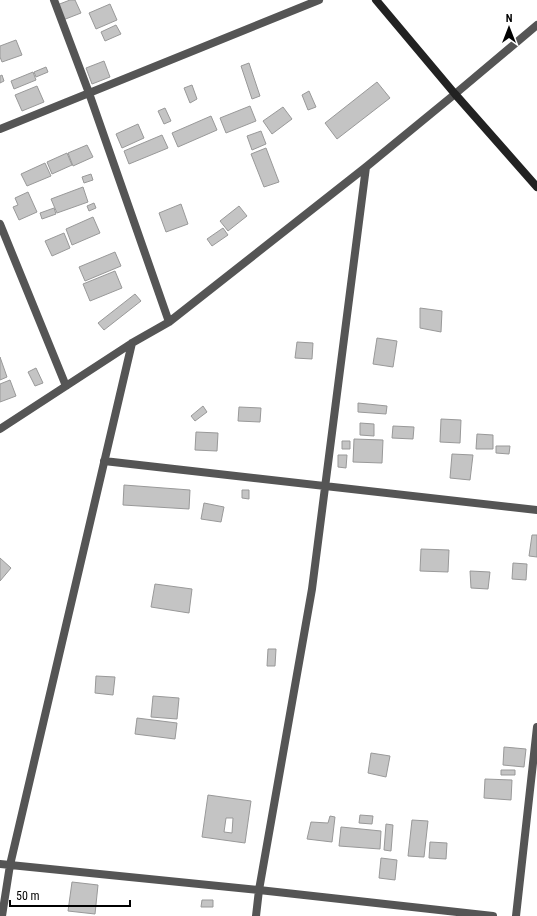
<svg xmlns="http://www.w3.org/2000/svg" width="537" height="916" font-family="'Roboto Condensed',sans-serif">
  <rect width="100%" height="100%" fill="#fff"/>
  <path fill="#c4c4c4" stroke="#999" fill-rule="evenodd" d="M 70,0 L 75,0 L 81,13 L 63,20 L 57,5 Z
    M 110,4 L 117,20 L 96,29 L 89,13 Z
    M 116,25 L 121,34 L 105,41 L 101,32 Z
    M 16,40 L 22,55 L 2,62 L 0,57 L 0,46 Z
    M 104,61 L 110,77 L 92,84 L 86,68 Z
    M 249,63 L 260,96 L 252,99 L 241,66 Z
    M 46,67 L 48,72 L 36,77 L 34,72 Z
    M 33,72 L 36,80 L 14,89 L 11,81 Z
    M 2,75 L 4,81 L 0,83 L 0,76 Z
    M 377,82 L 390,98 L 337,139 L 325,123 Z
    M 192,85 L 197,99 L 190,103 L 184,88 Z
    M 37,86 L 44,102 L 22,111 L 15,95 Z
    M 309,91 L 316,107 L 308,110 L 302,95 Z
    M 250,106 L 256,121 L 226,133 L 220,118 Z
    M 283,107 L 292,119 L 272,134 L 263,121 Z
    M 165,108 L 171,121 L 164,124 L 158,111 Z
    M 211,116 L 217,130 L 178,147 L 172,133 Z
    M 138,124 L 144,138 L 122,148 L 116,134 Z
    M 261,131 L 266,144 L 252,150 L 247,136 Z
    M 162,135 L 168,148 L 129,164 L 124,151 Z
    M 87,145 L 93,157 L 73,166 L 68,153 Z
    M 266,148 L 279,182 L 264,187 L 251,154 Z
    M 67,153 L 72,165 L 52,174 L 47,162 Z
    M 45,163 L 51,176 L 27,186 L 21,174 Z
    M 91,174 L 93,180 L 84,183 L 82,177 Z
    M 83,187 L 88,202 L 57,213 L 51,199 Z
    M 28,192 L 37,212 L 19,220 L 13,207 L 18,205 L 15,198 Z
    M 94,203 L 96,208 L 89,211 L 87,206 Z
    M 181,204 L 188,224 L 166,232 L 159,213 Z
    M 239,206 L 247,216 L 228,231 L 220,221 Z
    M 54,208 L 56,214 L 42,219 L 40,213 Z
    M 93,217 L 100,233 L 72,245 L 66,229 Z
    M 223,228 L 228,235 L 212,246 L 207,239 Z
    M 64,233 L 70,248 L 52,256 L 45,241 Z
    M 115,252 L 121,266 L 85,281 L 79,267 Z
    M 115,271 L 122,288 L 90,301 L 83,284 Z
    M 135,294 L 141,301 L 104,330 L 98,323 Z
    M 420,308 L 442,311 L 441,332 L 420,328 Z
    M 377,338 L 397,341 L 393,367 L 373,364 Z
    M 297,342 L 313,343 L 312,359 L 295,358 Z
    M 0,357 L 7,377 L 0,380 Z
    M 36,368 L 43,383 L 35,386 L 28,372 Z
    M 10,380 L 16,396 L 0,402 L 0,384 Z
    M 358,403 L 387,406 L 386,414 L 358,412 Z
    M 203,406 L 207,412 L 195,421 L 191,416 Z
    M 239,407 L 261,408 L 260,422 L 238,421 Z
    M 441,419 L 461,420 L 460,443 L 440,442 Z
    M 360,423 L 374,424 L 374,436 L 360,435 Z
    M 393,426 L 414,427 L 413,439 L 392,438 Z
    M 196,432 L 218,433 L 217,451 L 195,450 Z
    M 477,434 L 493,435 L 493,449 L 476,449 Z
    M 354,439 L 383,440 L 382,463 L 353,462 Z
    M 342,441 L 350,441 L 350,449 L 342,449 Z
    M 496,446 L 510,446 L 509,454 L 496,453 Z
    M 452,454 L 473,455 L 470,480 L 450,478 Z
    M 338,455 L 347,455 L 346,468 L 338,467 Z
    M 124,485 L 190,490 L 189,509 L 123,505 Z
    M 242,490 L 249,490 L 249,499 L 242,498 Z
    M 204,503 L 224,507 L 221,522 L 201,519 Z
    M 532,535 L 537,535 L 537,557 L 529,556 Z
    M 421,549 L 449,550 L 448,572 L 420,571 Z
    M 0,558 L 11,568 L 0,581 Z
    M 513,563 L 527,564 L 526,580 L 512,579 Z
    M 470,571 L 490,572 L 488,589 L 471,588 Z
    M 155,584 L 192,589 L 189,613 L 151,607 Z
    M 268,649 L 276,649 L 275,666 L 267,666 Z
    M 96,676 L 115,677 L 113,695 L 95,693 Z
    M 153,696 L 179,698 L 177,719 L 151,717 Z
    M 137,718 L 177,723 L 175,739 L 135,734 Z
    M 504,747 L 526,749 L 524,767 L 503,765 Z
    M 371,753 L 390,756 L 386,777 L 368,773 Z
    M 501,770 L 515,770 L 515,775 L 501,775 Z
    M 485,779 L 512,780 L 511,800 L 484,798 Z
    M 208,795 L 251,801 L 245,843 L 202,837 ZM 226,818 L 233,818 L 232,833 L 224,832 Z
    M 360,815 L 373,816 L 372,824 L 359,823 Z
    M 330,816 L 335,817 L 332,842 L 307,839 L 311,822 L 328,823 Z
    M 412,820 L 428,821 L 424,857 L 408,856 Z
    M 386,824 L 393,825 L 391,851 L 384,850 Z
    M 341,827 L 381,831 L 380,849 L 339,846 Z
    M 430,842 L 447,843 L 446,859 L 429,858 Z
    M 381,858 L 397,860 L 395,880 L 379,878 Z
    M 72,882 L 98,885 L 95,914 L 68,911 Z
    M 202,900 L 213,900 L 213,907 L 201,907 Z"/>
  <g fill="none" stroke-linecap="round" stroke-linejoin="round">
    <path stroke="#555" stroke-width="8" d="M 54,0 L 89,93 L 169,322
      M 0,129 L 319,0
      M 0,224 L 66,386
      M 0,429 L 132,343 L 169,322 L 366,167 L 455,94 L 537,25
      M 104,461 L 537,510
      M 0,864 L 259,890 L 493,916
      M 2,916 L 10,865 L 132,343
      M 256,916 L 259,890 L 312,589 L 366,167
      M 516,916 L 537,727"/>
    <path stroke="#222" stroke-width="8" d="M 376,0 L 455,94 L 537,187"/>
  </g>
  <g transform="translate(509 28)" stroke="#ffffff" stroke-width="3" paint-order="stroke">
  <path d="M0-3L7 15L0 10L-7 15Z" fill="#000000"/>
  <text y="-6" font-size="11" font-weight="bold" text-anchor="middle" fill="#000000">N</text>
  </g>
  <path d="M10 900v6h120v-6" fill="none" stroke="#000000" stroke-width="2"/>
  <text x="16" y="900" font-size="12" fill="#000000" stroke="#ffffff" stroke-width="3" paint-order="stroke">50 m</text>
</svg>
